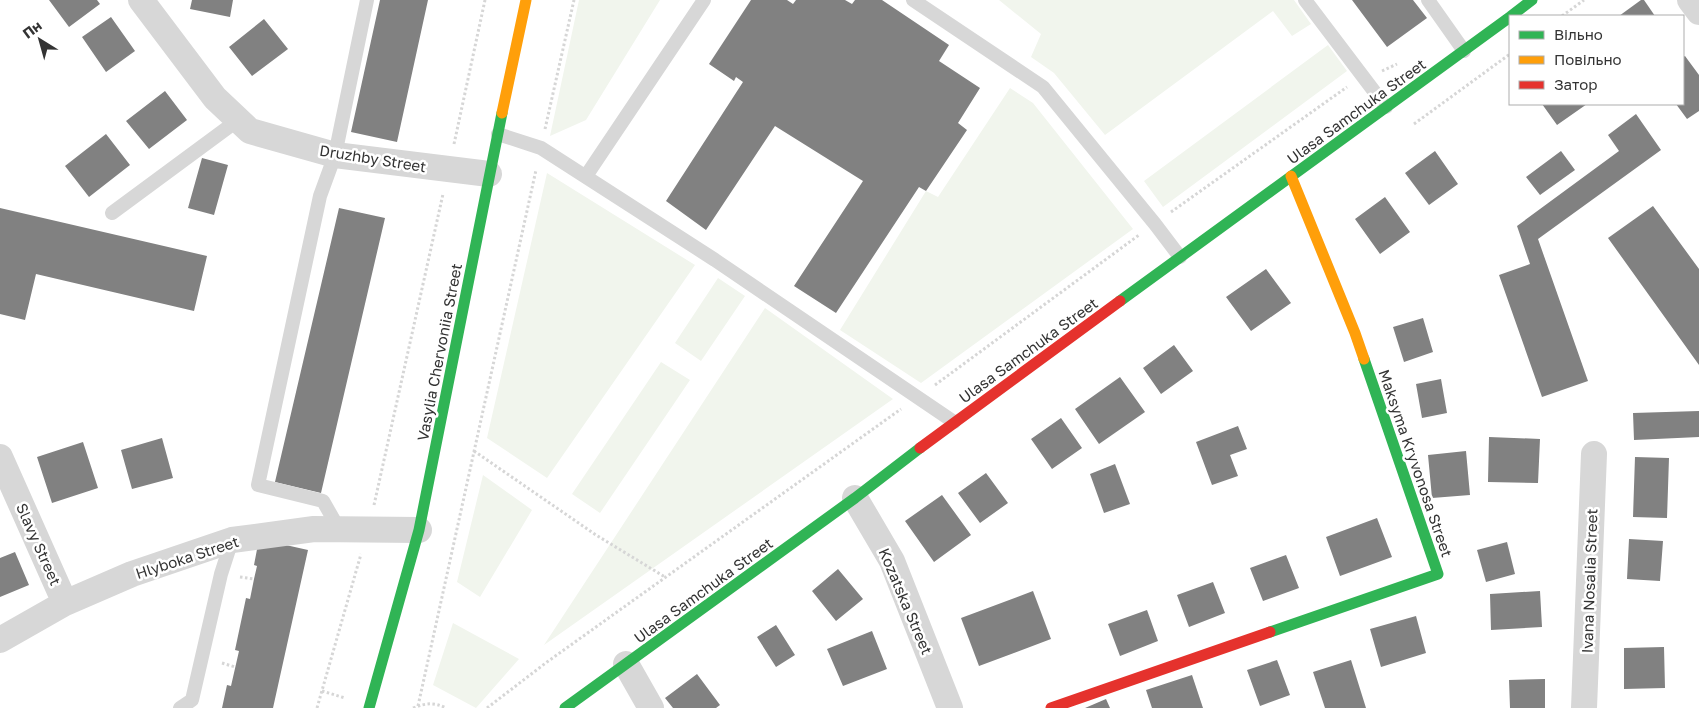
<svg xmlns="http://www.w3.org/2000/svg" width="1699" height="708" font-family="'Golos Text',sans-serif">
  <rect width="100%" height="100%" fill="#fff"/>
  <path fill="#f1f5ed" d="M 579,0 L 660,0 L 586,120 L 550,136 Z
    M 999,0 L 1294,0 L 1311,24 L 1292,36 L 1273,11 L 1105,135 L 1054,73 L 1031,57 L 1041,34 Z
    M 1328,45 L 1347,71 L 1163,207 L 1144,181 Z
    M 1010,88 L 1033,103 L 1133,229 L 921,383 L 840,330 L 926,191 L 938,197 Z
    M 547,173 L 695,265 L 547,478 L 487,438 Z
    M 718,278 L 745,296 L 701,361 L 675,343 Z
    M 765,308 L 893,399 L 544,645 Z
    M 661,362 L 690,380 L 600,513 L 572,494 Z
    M 483,475 L 532,510 L 480,597 L 457,582 Z
    M 453,623 L 519,659 L 476,708 L 433,685 Z"/>
  <path fill="#818181" d="M 49,0 L 97,0 L 100,4 L 69,27 Z
    M 192,0 L 233,0 L 230,17 L 190,9 Z
    M 380,0 L 428,0 L 397,142 L 351,132 Z
    M 751,0 L 787,0 L 793,4 L 796,0 L 845,0 L 852,4 L 855,0 L 882,0 L 949,45 L 939,61 L 980,88 L 958,123 L 967,130 L 926,191 L 919,187 L 836,313 L 794,286 L 863,181 L 775,126 L 706,230 L 666,201 L 743,82 L 736,77 L 734,81 L 709,64 Z
    M 1352,0 L 1413,0 L 1427,18 L 1387,47 Z
    M 1641,0 L 1644,0 L 1655,16 L 1619,16 Z
    M 111,17 L 135,51 L 106,72 L 82,37 Z
    M 264,19 L 288,49 L 252,76 L 229,47 Z
    M 1685,56 L 1699,75 L 1699,111 L 1687,119 L 1676,104 L 1683,104 L 1683,57 Z
    M 165,91 L 187,120 L 149,149 L 126,121 Z
    M 1542,104 L 1587,104 L 1557,125 Z
    M 1636,114 L 1661,150 L 1538,239 L 1588,381 L 1542,397 L 1499,275 L 1530,264 L 1517,226 L 1619,151 L 1608,135 Z
    M 106,134 L 130,165 L 89,197 L 65,166 Z
    M 1435,151 L 1458,184 L 1429,205 L 1405,173 Z
    M 1561,151 L 1575,170 L 1540,195 L 1526,177 Z
    M 202,158 L 228,165 L 214,215 L 188,208 Z
    M 1385,197 L 1410,232 L 1380,254 L 1355,219 Z
    M 1653,206 L 1699,269 L 1699,365 L 1608,238 Z
    M 0,208 L 207,256 L 194,311 L 36,274 L 25,320 L 0,314 Z
    M 339,208 L 385,218 L 321,493 L 275,482 Z
    M 1266,269 L 1291,303 L 1251,331 L 1226,297 Z
    M 1423,318 L 1433,352 L 1404,362 L 1393,327 Z
    M 1174,345 L 1193,371 L 1161,394 L 1143,368 Z
    M 1120,377 L 1145,412 L 1099,444 L 1075,409 Z
    M 1441,379 L 1447,413 L 1422,418 L 1416,384 Z
    M 1699,411 L 1699,437 L 1634,440 L 1633,413 Z
    M 1061,418 L 1082,448 L 1052,469 L 1031,439 Z
    M 1238,426 L 1247,449 L 1230,455 L 1238,476 L 1212,485 L 1196,442 Z
    M 1489,437 L 1540,439 L 1538,483 L 1488,482 Z
    M 162,438 L 173,478 L 132,489 L 121,450 Z
    M 83,442 L 98,488 L 52,503 L 37,457 Z
    M 1466,451 L 1470,495 L 1432,498 L 1428,455 Z
    M 1635,457 L 1669,458 L 1667,518 L 1633,517 Z
    M 1115,464 L 1130,504 L 1104,513 L 1090,474 Z
    M 986,473 L 1008,503 L 980,523 L 958,493 Z
    M 942,495 L 971,535 L 934,562 L 905,521 Z
    M 1377,518 L 1392,557 L 1340,576 L 1326,537 Z
    M 259,539 L 308,550 L 273,708 L 222,708 L 227,685 L 231,686 L 239,651 L 235,650 L 246,598 L 250,599 L 254,579 L 257,566 L 254,565 Z
    M 1629,539 L 1663,541 L 1660,581 L 1627,579 Z
    M 1507,542 L 1515,574 L 1486,582 L 1477,550 Z
    M 15,552 L 29,585 L 0,597 L 0,558 Z
    M 1286,555 L 1299,588 L 1263,601 L 1250,568 Z
    M 838,569 L 863,599 L 836,621 L 812,591 Z
    M 1213,582 L 1225,613 L 1189,627 L 1177,595 Z
    M 1033,591 L 1051,639 L 979,666 L 961,618 Z
    M 1540,591 L 1542,627 L 1491,630 L 1490,594 Z
    M 1147,610 L 1158,641 L 1120,656 L 1108,624 Z
    M 1416,616 L 1426,653 L 1381,667 L 1370,629 Z
    M 776,625 L 795,655 L 776,667 L 757,637 Z
    M 872,631 L 887,669 L 843,686 L 827,649 Z
    M 1664,647 L 1665,688 L 1624,689 L 1624,648 Z
    M 1277,660 L 1290,695 L 1260,706 L 1247,670 Z
    M 1351,660 L 1366,708 L 1325,708 L 1313,672 Z
    M 697,674 L 720,705 L 716,708 L 673,708 L 665,698 Z
    M 1192,675 L 1203,708 L 1152,708 L 1146,690 Z
    M 1545,679 L 1545,708 L 1510,708 L 1509,680 Z
    M 1106,699 L 1110,708 L 1085,708 Z"/>
  <g fill="none" stroke-linecap="round" stroke-linejoin="round">
    <path stroke="#d6d6d6" stroke-width="3" stroke-dasharray="2.5 2.5" stroke-linecap="butt" d="M 1562,16 L 1584,0
      M 1382,71 L 1397,64
      M 1414,124 L 1510,54
      M 545,129 L 574,0
      M 454,144 L 485,0
      M 1171,212 L 1347,87
      M 935,385 L 1139,235
      M 474,451 L 596,535 L 665,577
      M 374,505 L 443,194
      M 240,577 L 254,579
      M 222,663 L 235,667
      M 322,691 L 345,698
      M 418,706 L 536,170
      M 317,708 L 361,554
      M 413,708 C 426,703 434,702 446,708
      M 487,708 L 547,662 L 901,409"/>
    <path stroke="#d7d7d7" stroke-width="14" d="M 913,0 L 1043,87 L 1155,224 L 1180,257
      M 1305,0 L 1386,107
      M 1428,0 L 1464,51
      M 498,134 L 541,148 L 715,260 L 954,422
      M 586,176 L 704,0
      M 112,213 L 238,120
      M 339,529 L 323,501 L 258,485 L 320,196 L 335,155 L 367,0
      M 180,708 L 192,700 L 221,574 L 232,540"/>
    <path stroke="#d7d7d7" stroke-width="26" d="M 141,0 L 215,98 L 250,131 L 335,155 L 489,174
      M 1690,0 L 1699,12
      M 0,457 L 65,603
      M 855,498 L 892,561 L 950,708
      M 0,640 L 65,603 L 132,574 L 232,540 L 314,529 L 419,530
      M 626,664 L 651,708
      M 1584,708 L 1594,454"/>
    <path stroke="#30b455" stroke-width="11" d="M 1511,16 L 1532,0
      M 1120,301 L 1510,17
      M 1270,632 L 1438,574 L 1364,359
      M 369,708 L 419,530 L 502,113
      M 565,708 L 855,498 L 920,448"/>
    <path stroke="#ff9f0a" stroke-width="11" d="M 502,113 L 526,0
      M 1291,176 L 1355,333 L 1364,359"/>
    <path stroke="#e5322d" stroke-width="11" d="M 920,448 L 1120,301
      M 1051,708 L 1270,632"/>
  </g>
  <g text-anchor="middle" dominant-baseline="central" stroke-width="5" stroke-linejoin="round" paint-order="stroke">
    <g font-size="15" fill="#333" stroke="#fff">
      <text transform="translate(1356 111) rotate(-36)">Ulasa Samchuka Street</text>
      <text transform="translate(373 158) rotate(9)">Druzhby Street</text>
      <text transform="translate(1028 350) rotate(-36)">Ulasa Samchuka Street</text>
      <text transform="translate(439 352) rotate(-79)">Vasylia Chervoniia Street</text>
      <text transform="translate(1416 463) rotate(71)">Maksyma Kryvonosa Street</text>
      <text transform="translate(39 544) rotate(66)">Slavy Street</text>
      <text transform="translate(187 557) rotate(-18)">Hlyboka Street</text>
      <text transform="translate(1589 581) rotate(-88)">Ivana Nosalia Street</text>
      <text transform="translate(703 590) rotate(-36)">Ulasa Samchuka Street</text>
      <text transform="translate(906 601) rotate(67)">Kozatska Street</text>
    </g>
  </g>
  <rect x="1509" y="15" width="175" height="90" fill="#ffffff" stroke="#adadad"/>
  <rect x="1519" y="31" width="25" height="8" fill="#30b455" stroke="#adadad"/>
  <text x="1554" y="40" font-size="15" fill="#333333">Вільно</text>
  <rect x="1519" y="56" width="25" height="8" fill="#ff9f0a" stroke="#adadad"/>
  <text x="1554" y="65" font-size="15" fill="#333333">Повільно</text>
  <rect x="1519" y="81" width="25" height="8" fill="#e5322d" stroke="#adadad"/>
  <text x="1554" y="90" font-size="15" fill="#333333">Затор</text>
  <g transform="translate(40 40) rotate(323)" stroke="#ffffff" stroke-width="4" paint-order="stroke">
  <path d="M0-4L9 19L0 12L-9 19Z" fill="#333333"/>
  <text y="-8" font-size="14" font-weight="bold" text-anchor="middle" fill="#333333">Пн</text>
  </g>
</svg>
